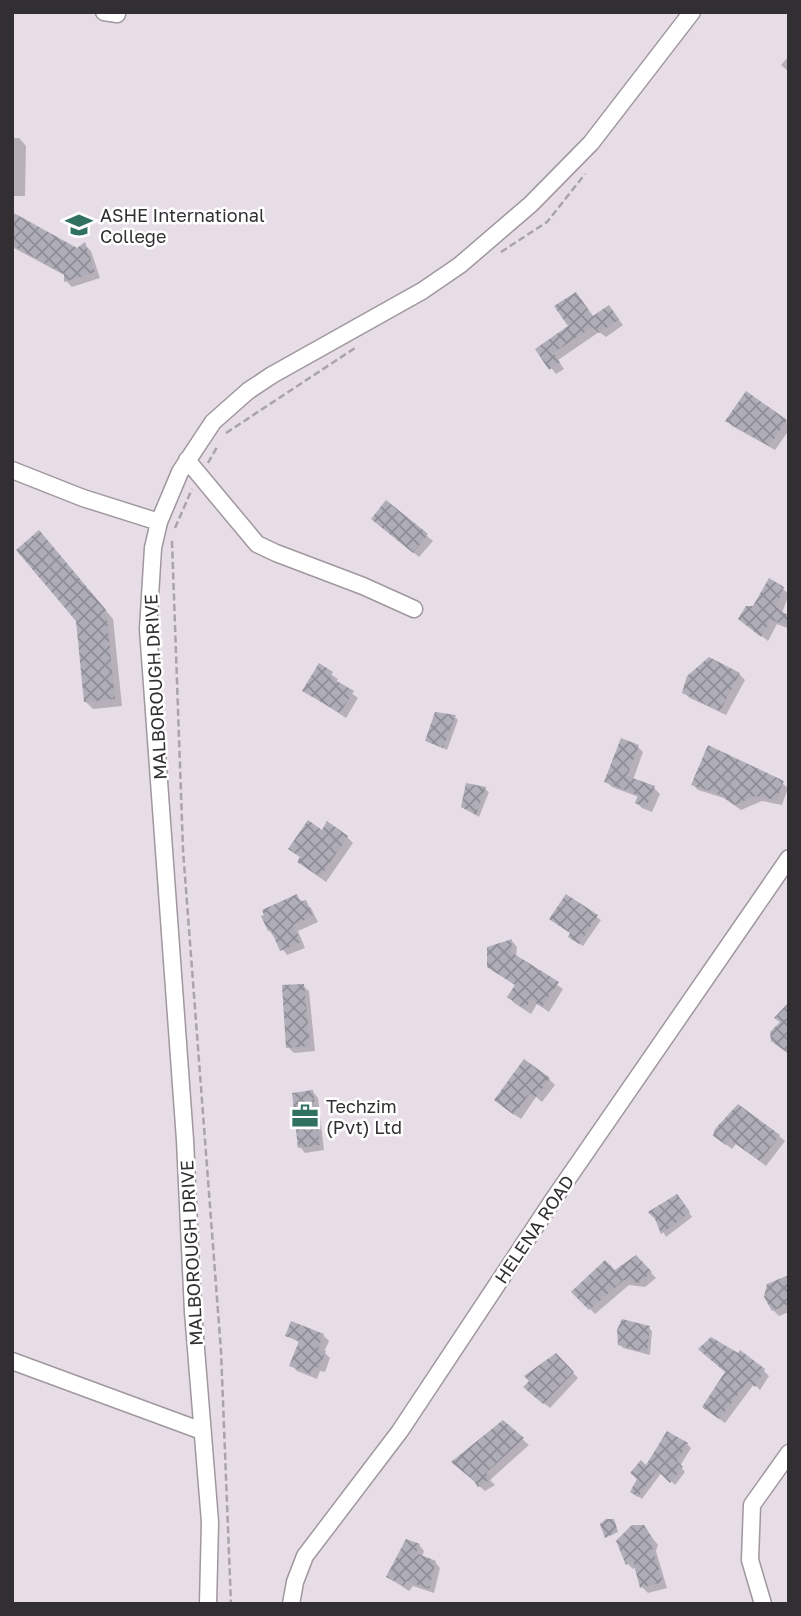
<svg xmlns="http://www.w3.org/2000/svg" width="801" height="1616" font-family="'Golos Text',sans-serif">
  <defs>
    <pattern id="building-cross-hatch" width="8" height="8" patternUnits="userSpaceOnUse" patternTransform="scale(1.75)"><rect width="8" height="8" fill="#afadb8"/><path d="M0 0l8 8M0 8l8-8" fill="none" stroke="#8f8d96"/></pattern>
  </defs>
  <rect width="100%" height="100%" fill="#e6dde6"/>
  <path fill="#0003" d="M 789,56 L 789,72 L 781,65 Z
    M 12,138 L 19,138 L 26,146 L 25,196 L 12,196 Z
    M 12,214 L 77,250 L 85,245 L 91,251 L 100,278 L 72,287 L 66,281 L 66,276 L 12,247 Z
    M 609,307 L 623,325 L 606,337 L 599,332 L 558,360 L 564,369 L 556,374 L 537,350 Z
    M 727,420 L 786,421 L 789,424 L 789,430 L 775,450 L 732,426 Z
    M 387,503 L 433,541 L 419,557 L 379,525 Z
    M 47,540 L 113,619 L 122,706 L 93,709 L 85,701 L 78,620 Z
    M 783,589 L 789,594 L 782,613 L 789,618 L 789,629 L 777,624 L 768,641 L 746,624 L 754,608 Z
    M 319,666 L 338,679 L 336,682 L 358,698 L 346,718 L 305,691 Z
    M 739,674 L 745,680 L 726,715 L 690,698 L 684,692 Z
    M 455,717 L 458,720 L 447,750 L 427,741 Z
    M 638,747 L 643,752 L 633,780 L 654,788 L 660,794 L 652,812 L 642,808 L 637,803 L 639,797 L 612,787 L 606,781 Z
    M 782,783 L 788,788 L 782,805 L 762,801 L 741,810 L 724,798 L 698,790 L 693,785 Z
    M 485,789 L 489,792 L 479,817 L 463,807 Z
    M 322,832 L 347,837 L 353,843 L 326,882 L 305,867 Z
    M 566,896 L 601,920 L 583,946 L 573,940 Z
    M 297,897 L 311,908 L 318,922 L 298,931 L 305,948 L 287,955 L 269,930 Z
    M 512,941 L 517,947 L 516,957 L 563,989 L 549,1012 L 537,1004 L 531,1014 L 514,1003 L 509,997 L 516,986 L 489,966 Z
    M 303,986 L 309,991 L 315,1051 L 294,1053 L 288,1047 Z
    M 549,1079 L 555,1085 L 542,1102 L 536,1097 L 521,1119 L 502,1106 Z
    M 313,1092 L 318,1098 L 324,1150 L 305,1153 L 300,1147 Z
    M 715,1136 L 779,1136 L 785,1141 L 766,1166 L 736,1144 L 732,1149 Z
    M 680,1200 L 692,1217 L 666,1237 L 656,1218 Z
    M 636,1257 L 656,1278 L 645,1287 L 629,1285 L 595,1314 L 574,1292 L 615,1272 Z
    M 789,1276 L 789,1312 L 779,1316 L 773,1310 Z
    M 649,1328 L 652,1331 L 650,1355 L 623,1348 L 620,1344 Z
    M 287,1335 L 323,1335 L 329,1341 L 324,1352 L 330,1358 L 325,1372 L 320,1371 L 317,1379 L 297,1371 L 291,1365 L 300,1343 Z
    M 556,1355 L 578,1378 L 550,1408 L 531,1393 L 532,1382 Z
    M 764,1371 L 769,1376 L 760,1390 L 754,1384 L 725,1423 L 710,1412 L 727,1372 Z
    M 503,1422 L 529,1445 L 490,1480 L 495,1485 L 485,1491 L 479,1486 Z
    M 687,1444 L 691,1448 L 680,1466 L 685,1472 L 675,1485 L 662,1472 L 642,1499 L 636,1495 L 646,1468 Z
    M 644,1527 L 658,1545 L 656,1551 L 667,1588 L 648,1593 L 642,1587 L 636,1567 L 633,1569 L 628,1564 Z
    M 419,1545 L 424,1551 L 422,1557 L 435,1562 L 440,1568 L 434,1593 L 413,1586 L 409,1591 L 388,1577 Z"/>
  <path fill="url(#building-cross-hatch)" d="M 12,212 L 77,248 L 85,242 L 95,272 L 64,282 L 64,274 L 12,245 Z
    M 576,292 L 593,316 L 609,305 L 619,319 L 599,333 L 592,327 L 553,353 L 560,362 L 549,370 L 535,349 L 568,326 L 554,306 Z
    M 746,391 L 787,420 L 769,446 L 725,421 Z
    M 386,500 L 428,534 L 413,553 L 371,519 Z
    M 39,530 L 106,610 L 115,699 L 84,702 L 76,621 L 16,550 Z
    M 769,578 L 784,587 L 776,607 L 789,616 L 789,626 L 771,620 L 761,637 L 738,619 L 746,606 L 753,606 Z
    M 709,657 L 740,673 L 720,711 L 682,693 L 687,676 Z
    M 319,663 L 333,672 L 330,677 L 354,691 L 340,713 L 302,691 Z
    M 435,712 L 456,715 L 443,748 L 425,741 Z
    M 621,738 L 639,745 L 627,776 L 655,786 L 646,808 L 635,803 L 638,795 L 604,782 Z
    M 708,745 L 784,781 L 776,800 L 755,796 L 735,805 L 716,793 L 691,785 Z
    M 466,783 L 486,787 L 476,815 L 461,807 Z
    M 308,820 L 322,830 L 327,821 L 348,836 L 320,877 L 297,862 L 300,857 L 288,849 Z
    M 297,894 L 300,902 L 306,900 L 313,916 L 293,925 L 301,942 L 280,951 L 271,930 L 268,931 L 261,916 L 264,915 L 262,910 Z
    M 566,894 L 598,915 L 579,944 L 568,937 L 570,933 L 549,919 Z
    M 512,939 L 511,952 L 559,982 L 542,1007 L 531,1000 L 525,1009 L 507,997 L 515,985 L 487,967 L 487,947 Z
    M 304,984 L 310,1046 L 286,1048 L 282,985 Z
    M 789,1002 L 789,1054 L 771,1041 L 770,1032 L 780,1022 L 774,1018 Z
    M 524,1059 L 550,1078 L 536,1097 L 530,1093 L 514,1115 L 494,1100 Z
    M 313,1090 L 320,1145 L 298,1148 L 292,1093 Z
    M 738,1104 L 780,1135 L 760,1161 L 730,1140 L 726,1145 L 713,1136 L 715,1129 Z
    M 677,1194 L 690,1212 L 661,1234 L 655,1219 L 648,1212 Z
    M 636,1255 L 652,1272 L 639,1283 L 624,1280 L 589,1310 L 571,1292 L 605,1260 L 615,1270 Z
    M 789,1275 L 789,1304 L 772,1311 L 764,1297 L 767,1284 Z
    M 622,1319 L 650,1326 L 647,1353 L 618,1345 L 617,1330 Z
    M 291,1321 L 324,1334 L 318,1348 L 326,1351 L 319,1368 L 315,1366 L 311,1374 L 289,1366 L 299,1341 L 285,1336 Z
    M 711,1337 L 738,1353 L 740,1350 L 765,1369 L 755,1387 L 748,1381 L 719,1419 L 702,1407 L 725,1372 L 698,1349 Z
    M 556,1353 L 574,1372 L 543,1404 L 523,1387 L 529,1381 L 524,1376 Z
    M 503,1420 L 524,1438 L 486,1473 L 491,1479 L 478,1487 L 474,1481 L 451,1462 Z
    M 667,1431 L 688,1443 L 677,1461 L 683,1467 L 670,1483 L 657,1470 L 638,1497 L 630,1492 L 637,1479 L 630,1473 L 641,1460 L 646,1465 Z
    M 606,1519 L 614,1519 L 618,1532 L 605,1538 L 600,1524 Z
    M 632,1525 L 644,1525 L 653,1539 L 651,1544 L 663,1582 L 640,1588 L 633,1561 L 626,1565 L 616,1541 Z
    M 406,1539 L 420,1544 L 416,1553 L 436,1561 L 429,1589 L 407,1581 L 403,1586 L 386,1577 Z"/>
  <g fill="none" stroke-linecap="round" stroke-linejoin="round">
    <defs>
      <path id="minor" d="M 104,12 L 117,14
        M 187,460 L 257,544 L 276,553 L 363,586 L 414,609
        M 12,470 L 83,498 L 159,522
        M 12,1361 L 202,1431
        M 208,1604 L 210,1522 L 193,1312 L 185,1140 L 148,629 L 153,548 L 159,522 L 180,472 L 213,422 L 248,391 L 272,375 L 422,291 L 460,265 L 531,204 L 591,143 L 692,12
        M 291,1604 L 295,1582 L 305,1556 L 400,1431 L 553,1200 L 789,858
        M 763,1604 L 750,1560 L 752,1505 L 789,1453"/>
    </defs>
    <use href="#minor" stroke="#a0979f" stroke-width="19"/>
    <path stroke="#aaa3aa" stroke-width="2.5" stroke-dasharray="7 3.5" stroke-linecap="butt" d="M 501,252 L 547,222 L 585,174
      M 226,433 L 355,348
      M 208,463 L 217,447
      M 175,528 L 192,489
      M 172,541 L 183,850 L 221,1351 L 231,1604"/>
    <use href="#minor" stroke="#fff" stroke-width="16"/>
  </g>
  <defs>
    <symbol id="university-bare" viewBox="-9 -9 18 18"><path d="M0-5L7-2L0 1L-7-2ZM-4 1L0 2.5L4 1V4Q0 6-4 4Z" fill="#31715f" stroke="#fff" stroke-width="2.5" paint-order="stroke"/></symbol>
    <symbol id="office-bare" viewBox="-9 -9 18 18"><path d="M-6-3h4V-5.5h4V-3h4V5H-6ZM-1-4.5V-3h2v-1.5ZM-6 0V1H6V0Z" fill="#31715f" stroke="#fff" stroke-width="2.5" paint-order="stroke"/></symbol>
  </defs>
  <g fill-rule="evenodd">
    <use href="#university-bare" x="60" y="206" width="38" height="38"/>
    <use href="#office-bare" x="286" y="1097" width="38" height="38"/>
  </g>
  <g text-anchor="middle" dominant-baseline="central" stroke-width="5" stroke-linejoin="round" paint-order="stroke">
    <g font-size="18" fill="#322f32" stroke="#fff" text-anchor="start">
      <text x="100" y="215">ASHE International<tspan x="100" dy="21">College</tspan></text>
      <text x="326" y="1106">Techzim<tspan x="326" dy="21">(Pvt) Ltd</tspan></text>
    </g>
    <g font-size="18" fill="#322f32" stroke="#fff">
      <text transform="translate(155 687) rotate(-93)">MALBOROUGH DRIVE</text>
      <text transform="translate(534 1229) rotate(-56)">HELENA ROAD</text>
      <text transform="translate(191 1253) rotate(-93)">MALBOROUGH DRIVE</text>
    </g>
  </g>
  <rect width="801" height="1616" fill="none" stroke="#322f32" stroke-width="28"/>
</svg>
